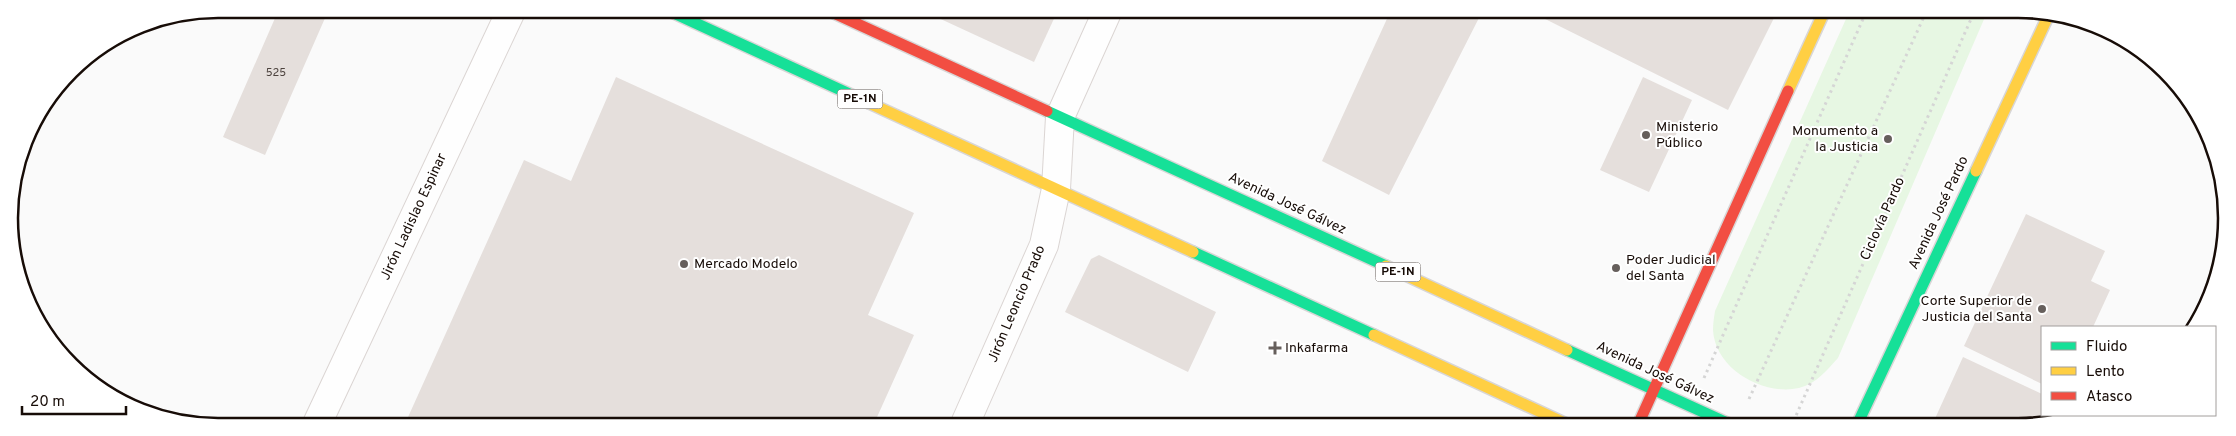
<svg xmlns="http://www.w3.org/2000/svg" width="2236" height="436" font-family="Overpass,sans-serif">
  <rect width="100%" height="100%" fill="#fafafa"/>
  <path fill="#e7f7e3" d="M 1850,10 L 1988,10 L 1838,358 C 1827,370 1816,384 1799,388 C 1763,396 1715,369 1713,330 C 1713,324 1714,317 1715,311 Z"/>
  <path fill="#e5dfdc" d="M 279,9 L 329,9 L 265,155 L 223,137 Z
    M 919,9 L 960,9 L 1058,10 L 1034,62 Z
    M 1391,10 L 1483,10 L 1389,195 L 1322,161 Z
    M 1527,10 L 1778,10 L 1728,110 Z
    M 616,77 L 914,213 L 868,315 L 914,335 L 873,426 L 404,426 L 524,160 L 571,181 Z
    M 1643,77 L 1692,100 L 1649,192 L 1600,170 Z
    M 2026,214 L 2105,251 L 2091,281 L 2110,290 L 2093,327 L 2042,327 L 2042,384 L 1964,346 Z
    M 1099,255 L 1216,312 L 1188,372 L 1065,312 L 1091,259 Z
    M 1963,357 L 2042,394 L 2042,415 L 2080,415 L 2032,427 L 1934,427 L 1933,423 Z"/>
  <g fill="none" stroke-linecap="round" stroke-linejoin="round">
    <defs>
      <path id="street" d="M 316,426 L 512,9
        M 964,426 L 1044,245 L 1056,189 L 1060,117 L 1108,10"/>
      <path id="fast" d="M 665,9 L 869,103
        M 1047,111 L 1386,266
        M 1193,252 L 1374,335
        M 1567,350 L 1736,427
        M 1856,427 L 1976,171"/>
      <path id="slow" d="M 1788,91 L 1825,10
        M 869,103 L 1193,252
        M 1976,171 L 2050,12
        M 1386,266 L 1567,350
        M 1374,335 L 1571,426"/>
      <path id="jam" d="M 825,9 L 1047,111
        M 1637,427 L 1788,91"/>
    </defs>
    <use href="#street" stroke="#dbd5d3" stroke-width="30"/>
    <use href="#fast" stroke="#d8d6d6" stroke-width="14"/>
    <use href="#slow" stroke="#d8d6d6" stroke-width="14"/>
    <use href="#jam" stroke="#d8d6d6" stroke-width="14"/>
    <path stroke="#d5d5d5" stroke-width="3" stroke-dasharray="2.5 4" stroke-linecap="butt" d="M 1704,378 L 1867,10
      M 1749,399 L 1927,10
      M 1791,427 L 1975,10"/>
    <use href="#street" stroke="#fefefe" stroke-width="28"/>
    <use href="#fast" stroke="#16e098" stroke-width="11"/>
    <use href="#slow" stroke="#ffcf43" stroke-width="11"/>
    <use href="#jam" stroke="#f24e42" stroke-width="11"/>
  </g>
  <g fill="#665f5c" stroke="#fff" stroke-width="2">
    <circle cx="1646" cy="135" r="5"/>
    <circle cx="1888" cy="139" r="5"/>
    <circle cx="684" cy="264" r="5"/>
    <circle cx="1616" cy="268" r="5"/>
    <circle cx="2042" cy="309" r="5"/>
    <path d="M1272.5 340.5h5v5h5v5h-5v5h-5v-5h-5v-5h5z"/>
  </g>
  <g text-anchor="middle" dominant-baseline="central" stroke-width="4" stroke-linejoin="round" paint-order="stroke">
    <g font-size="11" fill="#4d433e">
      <text x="276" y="73">525</text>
    </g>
    <g fill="#fff" stroke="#5d5551" stroke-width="1">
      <rect x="837.5" y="89.5" width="45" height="19" rx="4"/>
      <rect x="1375.5" y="262.5" width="45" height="19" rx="4"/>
    </g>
    <g font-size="12" font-weight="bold" fill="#170c07">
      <text x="860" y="99">PE-1N</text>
      <text x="1398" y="272">PE-1N</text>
    </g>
    <g font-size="14" fill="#170c07" stroke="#fff" text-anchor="start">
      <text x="1656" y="127">Ministerio<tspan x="1656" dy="16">Público</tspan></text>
      <text x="1878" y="131" text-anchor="end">Monumento a<tspan x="1878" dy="16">la Justicia</tspan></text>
      <text x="1626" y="260">Poder Judicial<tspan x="1626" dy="16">del Santa</tspan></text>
      <text x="694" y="264">Mercado Modelo</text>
      <text x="2032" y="301" text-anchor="end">Corte Superior de<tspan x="2032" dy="16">Justicia del Santa</tspan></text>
      <text x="1285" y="348">Inkafarma</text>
    </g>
    <g font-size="14" fill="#170c07" stroke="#fff">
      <text transform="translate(1287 204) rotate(25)">Avenida José Gálvez</text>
      <text transform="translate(1939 213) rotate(-65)">Avenida José Pardo</text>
      <text transform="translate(414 217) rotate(-65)">Jirón Ladislao Espinar</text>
      <text transform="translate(1883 219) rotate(-66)">Ciclovía Pardo</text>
      <text transform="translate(1017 304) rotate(-67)">Jirón Leoncio Prado</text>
      <text transform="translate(1655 373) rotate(25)">Avenida José Gálvez</text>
    </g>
  </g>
  <path d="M0 0H2236V436H0ZM218 18H2018A200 200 0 0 1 2218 218V218A200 200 0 0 1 2018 418H218A200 200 0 0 1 18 218V218A200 200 0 0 1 218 18Z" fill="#fff" fill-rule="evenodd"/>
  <path fill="none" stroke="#170c07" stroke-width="2.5" d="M218 18H2018A200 200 0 0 1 2218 218V218A200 200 0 0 1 2018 418H218A200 200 0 0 1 18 218V218A200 200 0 0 1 218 18Z"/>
  <rect x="2041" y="326" width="175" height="90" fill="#ffffff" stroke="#a29e9c"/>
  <rect x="2051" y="342" width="25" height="8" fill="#16e098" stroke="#a29e9c"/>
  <text x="2086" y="351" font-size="15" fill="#170c07">Fluido</text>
  <rect x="2051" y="367" width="25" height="8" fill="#ffcf43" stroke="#a29e9c"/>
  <text x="2086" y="376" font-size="15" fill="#170c07">Lento</text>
  <rect x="2051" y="392" width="25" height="8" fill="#f24e42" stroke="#a29e9c"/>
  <text x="2086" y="401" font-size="15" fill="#170c07">Atasco</text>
  <path d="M22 406v8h104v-8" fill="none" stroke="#170c07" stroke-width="2.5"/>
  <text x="30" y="406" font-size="15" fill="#170c07" stroke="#ffffff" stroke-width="4" paint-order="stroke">20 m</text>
</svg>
